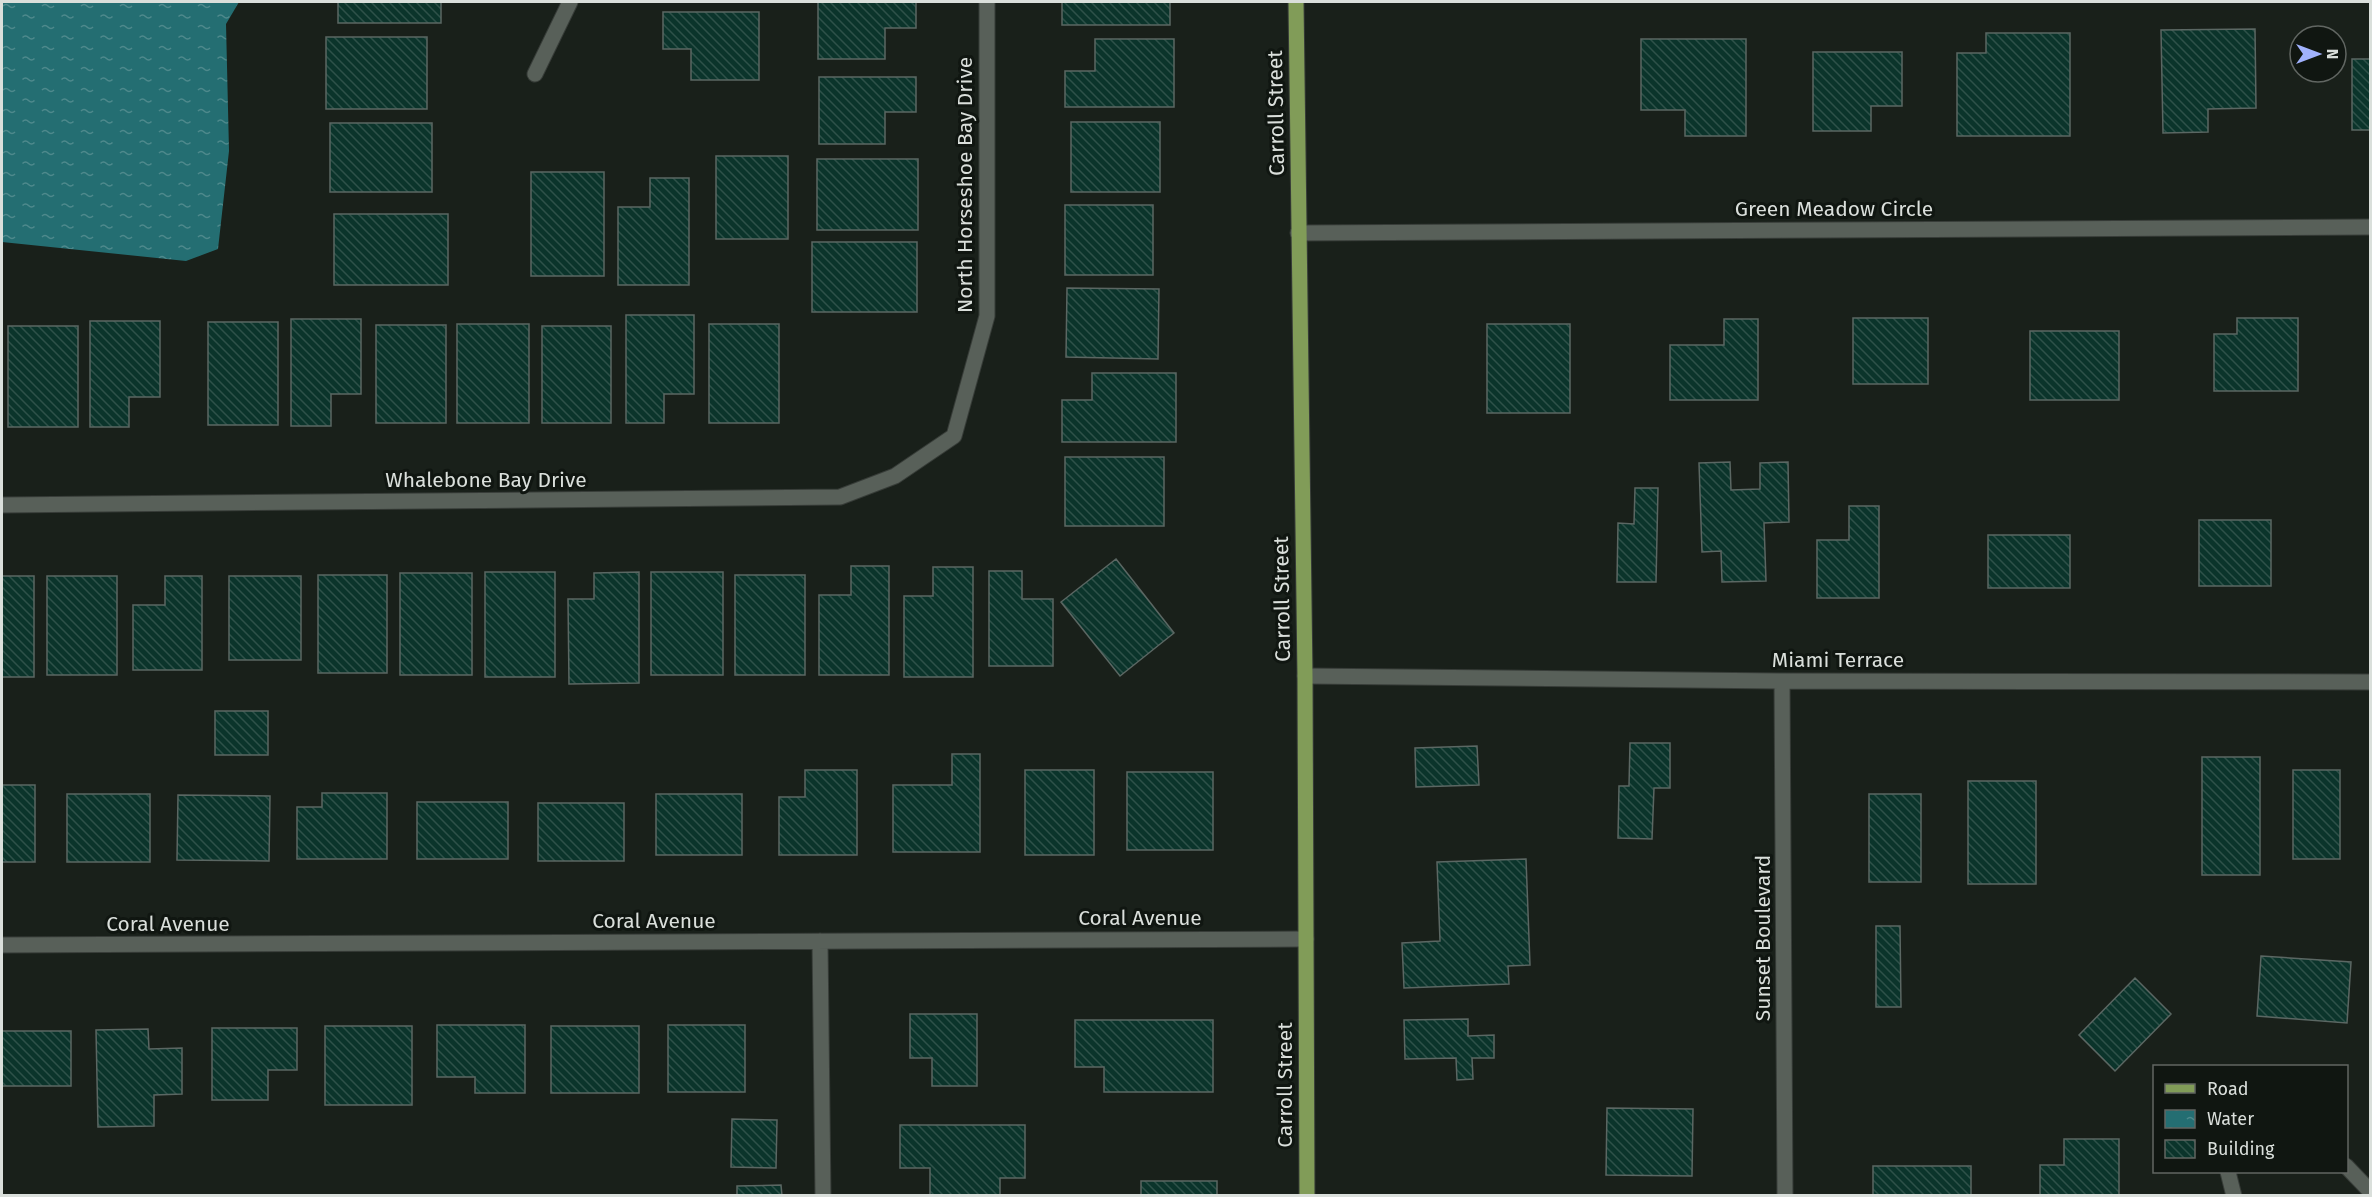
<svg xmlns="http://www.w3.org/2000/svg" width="2372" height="1197" font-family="'Fira Sans',sans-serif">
  <defs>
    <pattern id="water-ripples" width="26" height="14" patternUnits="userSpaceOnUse" patternTransform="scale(1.5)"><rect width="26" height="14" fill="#246e72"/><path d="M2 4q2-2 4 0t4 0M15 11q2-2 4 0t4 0" fill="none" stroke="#4e898c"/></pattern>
    <pattern id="building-back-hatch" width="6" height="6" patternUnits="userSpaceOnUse" patternTransform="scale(1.5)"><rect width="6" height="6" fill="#0b342b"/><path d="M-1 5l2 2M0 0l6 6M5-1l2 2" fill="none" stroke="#2e5149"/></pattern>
  </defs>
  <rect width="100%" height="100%" fill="#19201a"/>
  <path fill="url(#water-ripples)" d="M 2,2 L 239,2 L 226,24 L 229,151 L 218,249 L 186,261 L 2,242 Z"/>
  <path fill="url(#building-back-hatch)" stroke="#5b6763" stroke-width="1.5" d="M 338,2 L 441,2 L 441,23 L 338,23 Z
    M 818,2 L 916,2 L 916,28 L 885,28 L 885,59 L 818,59 Z
    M 1062,2 L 1170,2 L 1170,25 L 1062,25 Z
    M 663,12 L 759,12 L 759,80 L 691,80 L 691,49 L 663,49 Z
    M 2255,29 L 2256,108 L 2208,109 L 2208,132 L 2163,133 L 2161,30 Z
    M 1986,33 L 2070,33 L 2070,136 L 1957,136 L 1957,53 L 1986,53 Z
    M 326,37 L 427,37 L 427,109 L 326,109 Z
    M 1095,39 L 1174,39 L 1174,107 L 1065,107 L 1065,71 L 1095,71 Z
    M 1641,39 L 1746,39 L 1746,136 L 1685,136 L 1685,110 L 1641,110 Z
    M 1813,52 L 1902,52 L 1902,106 L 1871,106 L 1871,131 L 1813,131 Z
    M 2352,59 L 2370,59 L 2370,130 L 2352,130 Z
    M 819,77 L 916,77 L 916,112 L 885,112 L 885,144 L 819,144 Z
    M 1071,122 L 1160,122 L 1160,192 L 1071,192 Z
    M 330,123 L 432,123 L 432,192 L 330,192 Z
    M 716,156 L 788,156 L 788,239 L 716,239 Z
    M 817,159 L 918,159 L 918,230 L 817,230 Z
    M 531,172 L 604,172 L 604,276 L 531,276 Z
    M 650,178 L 689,178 L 689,285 L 618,285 L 618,207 L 650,207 Z
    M 1065,205 L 1153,205 L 1153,275 L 1065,275 Z
    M 334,214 L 448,214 L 448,285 L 334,285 Z
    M 812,242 L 917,242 L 917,312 L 812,312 Z
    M 1067,288 L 1159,289 L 1158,359 L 1066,357 Z
    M 626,315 L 694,315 L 694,394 L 664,394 L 664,423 L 626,423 Z
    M 1853,318 L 1928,318 L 1928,384 L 1853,384 Z
    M 2237,318 L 2298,318 L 2298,391 L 2214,391 L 2214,334 L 2237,334 Z
    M 291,319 L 361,319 L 361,394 L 331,394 L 331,426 L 291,426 Z
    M 1724,319 L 1758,319 L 1758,400 L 1670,400 L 1670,345 L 1724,345 Z
    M 90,321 L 160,321 L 160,397 L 129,397 L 129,427 L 90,427 Z
    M 208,322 L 278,322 L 278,425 L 208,425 Z
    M 457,324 L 529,324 L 529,423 L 457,423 Z
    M 709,324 L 779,324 L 779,423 L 709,423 Z
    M 1487,324 L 1570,324 L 1570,413 L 1487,413 Z
    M 376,325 L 446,325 L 446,423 L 376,423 Z
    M 8,326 L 78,326 L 78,427 L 8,427 Z
    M 542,326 L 611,326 L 611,423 L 542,423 Z
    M 2030,331 L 2119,331 L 2119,400 L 2030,400 Z
    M 1092,373 L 1176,373 L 1176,442 L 1062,442 L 1062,400 L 1092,400 Z
    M 1065,457 L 1164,457 L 1164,526 L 1065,526 Z
    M 1730,462 L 1731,490 L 1760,489 L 1760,463 L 1788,462 L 1789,522 L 1764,523 L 1766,581 L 1722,582 L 1721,551 L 1702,552 L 1699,463 Z
    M 1635,488 L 1658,488 L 1656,582 L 1617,582 L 1618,523 L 1634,524 Z
    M 1849,506 L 1879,506 L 1879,598 L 1817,598 L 1817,540 L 1849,540 Z
    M 2199,520 L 2271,520 L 2271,586 L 2199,586 Z
    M 1988,535 L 2070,535 L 2070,588 L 1988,588 Z
    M 1116,559 L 1174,633 L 1120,676 L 1061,602 Z
    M 851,566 L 889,566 L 889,675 L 819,675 L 819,595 L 851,595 Z
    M 933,567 L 973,567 L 973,677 L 904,677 L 904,596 L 933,596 Z
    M 989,571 L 1022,571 L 1022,599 L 1053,599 L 1053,666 L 989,666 Z
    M 485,572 L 555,572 L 555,677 L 485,677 Z
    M 639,572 L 639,683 L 569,684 L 568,599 L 594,599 L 594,573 Z
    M 651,572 L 723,572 L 723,675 L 651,675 Z
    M 400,573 L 472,573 L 472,675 L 400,675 Z
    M 318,575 L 387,575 L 387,673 L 318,673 Z
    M 735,575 L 805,575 L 805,675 L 735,675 Z
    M 2,576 L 34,576 L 34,677 L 2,677 Z
    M 47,576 L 117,576 L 117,675 L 47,675 Z
    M 165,576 L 202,576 L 202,670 L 133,670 L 133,605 L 165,605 Z
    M 229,576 L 301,576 L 301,660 L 229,660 Z
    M 215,711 L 268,711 L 268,755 L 215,755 Z
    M 1630,743 L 1670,743 L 1670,788 L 1654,788 L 1652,839 L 1618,838 L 1619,786 L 1629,786 Z
    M 1477,746 L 1479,785 L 1416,787 L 1415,748 Z
    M 952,754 L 980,754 L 980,852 L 893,852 L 893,785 L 952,785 Z
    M 2202,757 L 2260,757 L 2260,875 L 2202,875 Z
    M 805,770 L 857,770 L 857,855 L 779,855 L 779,797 L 805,797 Z
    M 1025,770 L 1094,770 L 1094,855 L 1025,855 Z
    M 2293,770 L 2340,770 L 2340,859 L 2293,859 Z
    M 1127,772 L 1213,772 L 1213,850 L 1127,850 Z
    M 1968,781 L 2036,781 L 2036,884 L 1968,884 Z
    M 2,785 L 35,785 L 35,862 L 2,862 Z
    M 322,793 L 387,793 L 387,859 L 297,859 L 297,807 L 322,807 Z
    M 67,794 L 150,794 L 150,862 L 67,862 Z
    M 656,794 L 742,794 L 742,855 L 656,855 Z
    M 1869,794 L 1921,794 L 1921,882 L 1869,882 Z
    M 178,795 L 270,796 L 269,861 L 177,860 Z
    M 417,802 L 508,802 L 508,859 L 417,859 Z
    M 538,803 L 624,803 L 624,861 L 538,861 Z
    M 1526,859 L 1530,965 L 1508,966 L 1509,984 L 1404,988 L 1402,943 L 1440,941 L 1437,862 Z
    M 1876,926 L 1900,926 L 1901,1007 L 1876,1007 Z
    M 2261,956 L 2351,962 L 2347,1023 L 2257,1016 Z
    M 2135,978 L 2171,1014 L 2115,1071 L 2079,1035 Z
    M 910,1014 L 977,1014 L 977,1086 L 932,1086 L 932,1058 L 910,1058 Z
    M 1468,1019 L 1468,1036 L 1494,1035 L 1494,1058 L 1472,1058 L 1473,1079 L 1457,1080 L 1456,1058 L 1405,1059 L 1404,1020 Z
    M 1075,1020 L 1213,1020 L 1213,1092 L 1104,1092 L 1104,1067 L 1075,1067 Z
    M 437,1025 L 525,1025 L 525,1093 L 475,1093 L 475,1077 L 437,1077 Z
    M 668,1025 L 745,1025 L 745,1092 L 668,1092 Z
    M 325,1026 L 412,1026 L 412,1105 L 325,1105 Z
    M 551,1026 L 639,1026 L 639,1093 L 551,1093 Z
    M 212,1028 L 297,1028 L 297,1070 L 268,1070 L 268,1100 L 212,1100 Z
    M 148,1029 L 149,1049 L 182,1048 L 182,1094 L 154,1095 L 154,1126 L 98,1127 L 96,1030 Z
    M 2,1031 L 71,1031 L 71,1086 L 2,1086 Z
    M 1607,1108 L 1693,1109 L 1692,1176 L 1606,1175 Z
    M 732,1119 L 777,1120 L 776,1168 L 731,1167 Z
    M 900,1125 L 1025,1125 L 1025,1178 L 1000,1178 L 1000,1196 L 930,1196 L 930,1168 L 900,1168 Z
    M 2064,1139 L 2119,1139 L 2119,1196 L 2040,1196 L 2040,1165 L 2064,1165 Z
    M 1873,1166 L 1971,1166 L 1971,1196 L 1873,1196 Z
    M 1141,1181 L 1217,1181 L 1217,1196 L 1141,1196 Z
    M 781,1185 L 782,1196 L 737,1196 L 737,1186 Z"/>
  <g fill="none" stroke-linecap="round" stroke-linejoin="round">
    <defs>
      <path id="minor" d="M 535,74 L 570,2
        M 1298,233 L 2370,227
        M 2,505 L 840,497 L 895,476 L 954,436 L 987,316 L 987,2
        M 1305,676 L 1782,681 L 2370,682
        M 1782,681 L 1785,1196
        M 820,941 L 823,1196
        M 2,945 L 1306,939
        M 2346,1166 L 2370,1191
        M 2228,1172 L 2234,1196"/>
      <path id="major" d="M 1296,2 L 1305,676 L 1307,1196"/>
    </defs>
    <use href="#minor" stroke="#373c38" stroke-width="17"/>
    <use href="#major" stroke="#373c38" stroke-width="17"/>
    <use href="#minor" stroke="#586059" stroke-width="15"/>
    <use href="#major" stroke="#819c58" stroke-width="15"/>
  </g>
  <g text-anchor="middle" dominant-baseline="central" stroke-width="6" stroke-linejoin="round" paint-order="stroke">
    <g font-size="21" fill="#dadfdb" stroke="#101611">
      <text transform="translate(1276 113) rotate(-91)">Carroll Street</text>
      <text transform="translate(965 185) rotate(-90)">North Horseshoe Bay Drive</text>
      <text x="1834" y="209">Green Meadow Circle</text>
      <text x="486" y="480">Whalebone Bay Drive</text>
      <text transform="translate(1282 599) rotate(-91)">Carroll Street</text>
      <text x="1838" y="660">Miami Terrace</text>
      <text x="1140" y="918">Coral Avenue</text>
      <text x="654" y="921">Coral Avenue</text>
      <text x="168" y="924">Coral Avenue</text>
      <text transform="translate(1763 938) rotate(-90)">Sunset Boulevard</text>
      <text transform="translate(1285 1085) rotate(-90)">Carroll Street</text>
    </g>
  </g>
  <rect width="2372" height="1197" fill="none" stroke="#dadfdb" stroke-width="6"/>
  <rect x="2153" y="1065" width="195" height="108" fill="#101611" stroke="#616662" stroke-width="1.5"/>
  <rect x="2165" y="1084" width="30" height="9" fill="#819c58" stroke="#616662" stroke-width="1.5"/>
  <text x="2207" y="1095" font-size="18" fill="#dadfdb">Road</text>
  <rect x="2165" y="1110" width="30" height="18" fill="url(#water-ripples)" stroke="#616662" stroke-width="1.5"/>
  <text x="2207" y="1125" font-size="18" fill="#dadfdb">Water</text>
  <rect x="2165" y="1140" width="30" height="18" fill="url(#building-back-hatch)" stroke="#616662" stroke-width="1.5"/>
  <text x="2207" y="1155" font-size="18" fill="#dadfdb">Building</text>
  <g transform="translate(2318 54) rotate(90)"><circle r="28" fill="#101611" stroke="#616662" stroke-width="1.5"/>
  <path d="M0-4.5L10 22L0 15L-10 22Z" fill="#a1b2fd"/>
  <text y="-9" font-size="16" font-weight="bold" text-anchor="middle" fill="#dadfdb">N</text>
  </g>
</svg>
